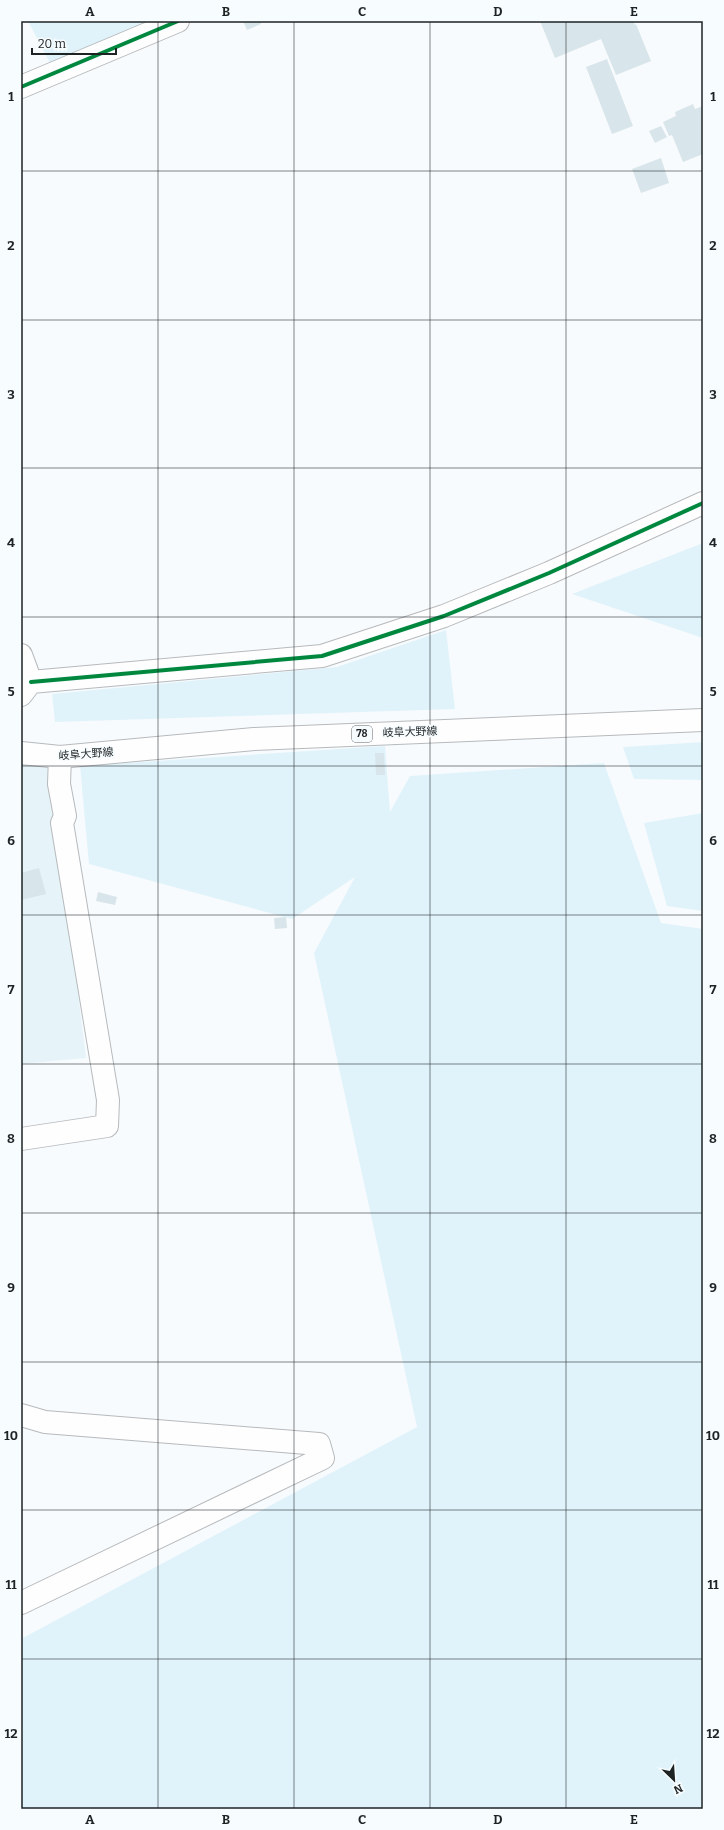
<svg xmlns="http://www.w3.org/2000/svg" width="724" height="1830" font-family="Bitter,'Noto Sans JP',serif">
  <rect width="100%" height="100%" fill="#f8fbfd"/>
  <path fill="#e6f4fa" d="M 50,760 L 86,1058 L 21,1064 L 21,761 Z"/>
  <path fill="#e0f3fb" d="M 28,21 L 154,21 L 50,63 Z
    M 703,543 L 703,638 L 572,594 Z
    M 446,630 L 455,709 L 55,722 L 52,694 L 337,667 Z
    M 703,742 L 703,780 L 634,779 L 623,747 Z
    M 385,746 L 390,812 L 410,776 L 604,763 L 661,923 L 703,929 L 703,1809 L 21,1809 L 21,1639 L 417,1427 L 314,953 L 355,877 L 292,919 L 89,864 L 80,766 Z
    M 703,813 L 703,911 L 667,906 L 644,823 Z"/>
  <path fill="#d8e5ea" d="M 243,21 L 260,21 L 261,24 L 247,30 Z
    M 540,21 L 633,21 L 635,25 L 636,24 L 651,61 L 616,75 L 601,39 L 555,58 Z
    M 607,59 L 633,126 L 612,134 L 586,67 Z
    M 693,104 L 695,109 L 703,106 L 703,154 L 683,162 L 672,135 L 669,136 L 663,122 L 676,116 L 675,112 Z
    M 661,126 L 667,137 L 655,143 L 649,131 Z
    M 661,158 L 669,183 L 641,193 L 632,169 Z
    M 375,753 L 384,753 L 385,775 L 376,775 Z
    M 39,868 L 46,894 L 21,900 L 21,873 Z
    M 98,892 L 117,897 L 115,905 L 96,901 Z
    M 286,917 L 287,928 L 275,929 L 274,918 Z"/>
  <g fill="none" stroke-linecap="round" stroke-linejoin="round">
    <defs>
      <path id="minor" d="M 21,87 L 178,21
        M 21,655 L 31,682 L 21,695
        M 31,682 L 322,656 L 444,616 L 549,573 L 703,503
        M 21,1139 L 107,1126 L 108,1100 L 62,823 L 65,816 L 59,784 L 60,757
        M 21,1415 L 45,1422 L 319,1444 L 323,1458 L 21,1603"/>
      <path id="major" d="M 21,753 L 60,757 L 254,739 L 703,720"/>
    </defs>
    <use href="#minor" stroke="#b7babc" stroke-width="24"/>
    <use href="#major" stroke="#b7babc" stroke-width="24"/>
    <use href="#minor" stroke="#fefeff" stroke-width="22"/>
    <use href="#major" stroke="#fefeff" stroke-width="22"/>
    <defs>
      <path id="cycleway" d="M 21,87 L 178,21
        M 31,682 L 322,656 L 444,616 L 549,573 L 703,503"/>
    </defs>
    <use href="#cycleway" stroke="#f7fcfe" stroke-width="6"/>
    <use href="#cycleway" stroke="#00873e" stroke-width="4"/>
  </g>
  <path fill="none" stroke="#1e2324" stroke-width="1" stroke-opacity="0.55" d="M 158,21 L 158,1809M 294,21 L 294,1809M 430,21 L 430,1809M 566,21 L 566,1809M 21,171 L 703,171M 21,320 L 703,320M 21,468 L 703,468M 21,617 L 703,617M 21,766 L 703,766M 21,915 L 703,915M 21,1064 L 703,1064M 21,1213 L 703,1213M 21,1362 L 703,1362M 21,1510 L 703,1510M 21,1659 L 703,1659"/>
  <g text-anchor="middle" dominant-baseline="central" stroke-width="3.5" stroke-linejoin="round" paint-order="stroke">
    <rect fill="#f7fcfe" stroke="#5f6465" stroke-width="1" x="352" y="726" width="20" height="16" rx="3"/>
    <g font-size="10" font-weight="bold" fill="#1e2324">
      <text x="362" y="734">78</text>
    </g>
    <g font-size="11" fill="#1e2324" stroke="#f7fcfe">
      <text transform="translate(410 732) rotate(-2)">岐阜大野線</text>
      <text transform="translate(86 754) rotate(-4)">岐阜大野線</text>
    </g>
  </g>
  <rect width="724" height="1830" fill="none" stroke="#f7fcfe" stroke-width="44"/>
  <g transform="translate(674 1780) rotate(155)" stroke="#f7fcfe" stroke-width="3" paint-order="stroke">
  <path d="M0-3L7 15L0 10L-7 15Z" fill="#1e2324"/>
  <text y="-6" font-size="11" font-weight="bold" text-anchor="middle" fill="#1e2324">N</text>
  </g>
  <path d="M32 48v6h84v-6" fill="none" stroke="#1e2324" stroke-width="2"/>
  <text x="38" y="48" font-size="12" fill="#1e2324" stroke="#f7fcfe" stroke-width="3" paint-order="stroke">20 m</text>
  <rect x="22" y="22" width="680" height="1786" fill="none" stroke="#1e2324" stroke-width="1.5"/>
  <g font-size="13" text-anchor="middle" font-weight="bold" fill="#1e2324">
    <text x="90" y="16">A</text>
    <text x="226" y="16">B</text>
    <text x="362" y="16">C</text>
    <text x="498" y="16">D</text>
    <text x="634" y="16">E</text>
    <text x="11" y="101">1</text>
    <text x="713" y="101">1</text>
    <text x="11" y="250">2</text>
    <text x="713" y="250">2</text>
    <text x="11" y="399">3</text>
    <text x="713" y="399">3</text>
    <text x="11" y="547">4</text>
    <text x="713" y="547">4</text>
    <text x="11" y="696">5</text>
    <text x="713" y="696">5</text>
    <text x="11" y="845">6</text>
    <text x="713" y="845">6</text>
    <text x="11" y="994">7</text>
    <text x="713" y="994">7</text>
    <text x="11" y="1143">8</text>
    <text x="713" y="1143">8</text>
    <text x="11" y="1292">9</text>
    <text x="713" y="1292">9</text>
    <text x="11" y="1440">10</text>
    <text x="713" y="1440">10</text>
    <text x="11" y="1589">11</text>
    <text x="713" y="1589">11</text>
    <text x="11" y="1738">12</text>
    <text x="713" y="1738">12</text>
    <text x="90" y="1824">A</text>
    <text x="226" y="1824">B</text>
    <text x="362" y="1824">C</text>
    <text x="498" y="1824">D</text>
    <text x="634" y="1824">E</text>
  </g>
</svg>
